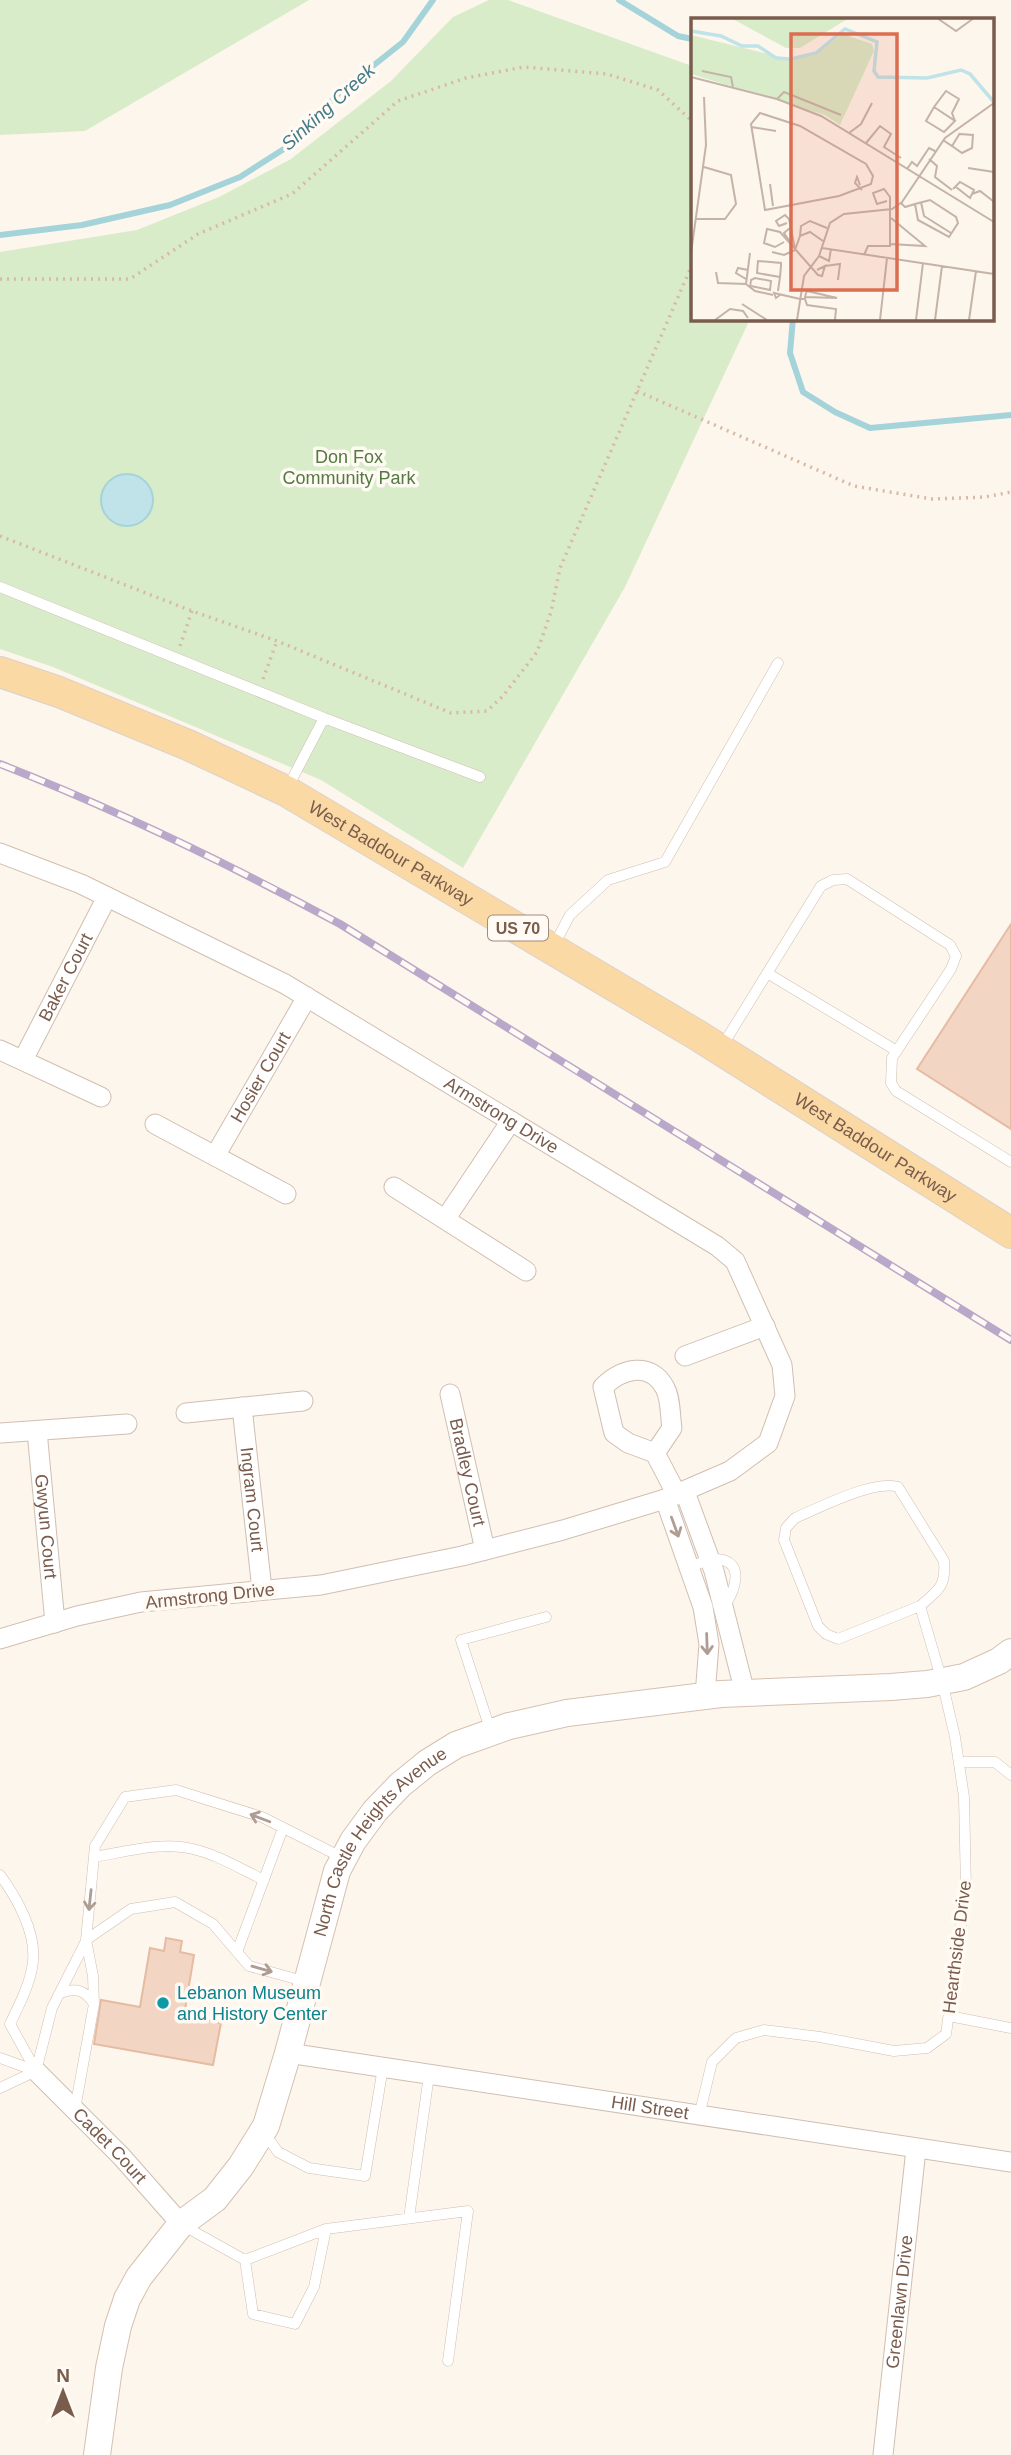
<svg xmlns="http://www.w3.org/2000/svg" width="1011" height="2455" font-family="Helvetica,sans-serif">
  <rect width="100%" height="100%" fill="#fdf6ec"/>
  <path fill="#d8ecc9" d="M 0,0 L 309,0 L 85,131 L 0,135 Z
    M 489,0 L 508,0 L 692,66 L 692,318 L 750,319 L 625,587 L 463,868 L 321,780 L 53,667 L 0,649 L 0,252 L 137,230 L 219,197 L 291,159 L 391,81 L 453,17 Z"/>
  <path fill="#bfe3e8" stroke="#a5d3da" stroke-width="2" d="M101 500a26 26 0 1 1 52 0a26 26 0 1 1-52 0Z"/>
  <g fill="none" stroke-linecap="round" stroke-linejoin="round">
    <path stroke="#a5d3da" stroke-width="6" d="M 619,0 L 678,36 L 692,39
      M 0,235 L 82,225 L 170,205 L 240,177 L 287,147 L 340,92 L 403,42 L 433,0
      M 793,318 L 790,353 L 803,392 L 835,412 L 870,428 L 1011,415"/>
  </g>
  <path fill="#f3d5c3" stroke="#e6bba3" stroke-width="2" d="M 1011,924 L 1011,1129 L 917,1069 Z
    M 166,1938 L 182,1941 L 180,1952 L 194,1955 L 184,2016 L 221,2023 L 213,2065 L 94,2044 L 101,2000 L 140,2007 L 150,1948 L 164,1951 Z"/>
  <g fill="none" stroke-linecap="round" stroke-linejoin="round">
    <defs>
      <path id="lane" d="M 0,587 L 324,718 L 480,777
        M 288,787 L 324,718
        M 554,945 L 570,915 L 608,880 L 665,862 L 778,663
        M 767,973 L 897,1051
        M 721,1048 L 821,886 L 833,880 L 847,879 L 950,945 L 956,956 L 951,969 L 892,1058 L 891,1083 L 896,1091 L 1011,1162
        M 690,1567 C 698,1564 708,1559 717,1559 C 746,1561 735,1591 724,1607
        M 491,1732 L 461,1640 L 546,1617
        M 959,1762 L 995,1762 L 1011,1775
        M 94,1857 C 125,1852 162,1841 193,1849 C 218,1855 241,1869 264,1880
        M 0,1875 C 17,1898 36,1932 33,1961 C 31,1983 19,2005 10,2024 L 36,2071
        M 237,1952 L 283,1828
        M 307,1982 L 249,1966 L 213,1924 L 175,1902 L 131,1909 L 86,1940 L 95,1846 L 125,1797 L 176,1790 L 262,1817 L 343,1858
        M 60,1993 C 75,1988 85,1989 94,2004
        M 949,2016 L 1011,2028
        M 0,2058 L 36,2071
        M 36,2071 L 52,2008 L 86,1941
        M 0,2088 L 36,2071
        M 75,2109 L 94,2004 L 93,1976 L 86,1940
        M 699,2116 L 712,2062 L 736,2038 L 764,2030 L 820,2037 L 894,2051 L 927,2048 L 946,2034 L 966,1889 L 964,1797 L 955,1737 L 942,1681 L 920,1606 C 939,1590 946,1586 944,1561 L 898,1487 C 875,1479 819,1508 795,1518 L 786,1528 L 784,1540 L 818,1626 L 826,1634 L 838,1639 L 920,1606
        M 265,2134 L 278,2152 L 309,2168 L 365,2176 L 383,2067
        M 409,2218 L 429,2075
        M 184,2226 L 245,2260 L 253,2314 L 295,2324 L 314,2287 L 326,2229 L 245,2260
        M 326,2229 L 468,2211 L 448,2361"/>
      <g id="street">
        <path id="s1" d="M 0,853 L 81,884 L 285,984 L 717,1246 L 735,1261 L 782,1365 L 785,1396 L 768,1443 L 730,1471 L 665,1499 L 563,1530 L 462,1556 L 321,1585 L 141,1602 L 77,1616 L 0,1639"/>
        <path d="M 0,1050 L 101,1097"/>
        <path id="s2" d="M 23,1060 L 107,897"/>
        <path d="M 155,1124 L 286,1194"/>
        <path id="s3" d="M 215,1156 L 307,997"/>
        <path d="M 394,1187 L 526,1271"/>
        <path d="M 446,1218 L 511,1121"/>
        <path d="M 685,1356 L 765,1326"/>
        <path id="s4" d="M 450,1394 L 485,1550"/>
        <path id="s5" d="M 242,1407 L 262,1590"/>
        <path d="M 186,1413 L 303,1401"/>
        <path id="s6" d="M 37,1431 L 55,1623"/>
        <path d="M 1,1433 L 127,1424"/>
        <path d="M 655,1453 L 672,1428 C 670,1416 671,1399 665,1388 C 651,1361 622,1368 603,1387 L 614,1433 L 628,1443 L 655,1453 L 677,1495"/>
        <path d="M 685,1492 L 714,1571 L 745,1693"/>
        <path d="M 665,1499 L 703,1607 L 709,1644 L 705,1696"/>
        <path id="s7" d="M 288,2053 L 1011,2162"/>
        <path id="s8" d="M 36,2071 L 121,2156 L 181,2224"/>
        <path id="s9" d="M 883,2455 L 916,2149"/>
      </g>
      <g id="secondary">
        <path id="s10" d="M 97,2455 L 109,2368 L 118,2326 L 127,2299 L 139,2277 L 181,2224 L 215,2199 L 241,2166 L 266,2126 L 288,2053 L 337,1871 L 353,1841 L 375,1811 L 400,1785 L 427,1763 L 456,1745 L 509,1726 L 567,1713 L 721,1694 L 891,1687 L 927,1684 L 964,1677 L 999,1661 L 1011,1652"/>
      </g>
      <g id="primary">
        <path id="s11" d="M 0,672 L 59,692 L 188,745 L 286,791 L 697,1035 L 1011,1233"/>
      </g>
    </defs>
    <use href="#lane" stroke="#d1beb0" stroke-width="11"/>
    <use href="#street" stroke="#d1beb0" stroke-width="21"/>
    <use href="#secondary" stroke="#d6c0b0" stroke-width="28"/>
    <use href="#primary" stroke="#dad1cd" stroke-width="32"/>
    <path stroke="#d9b8a5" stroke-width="3.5" stroke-dasharray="2 5" stroke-linecap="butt" d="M 0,279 L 130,279 L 198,234 L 292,194 L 398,101 L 466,78 L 524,67 L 607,74 L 658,90 L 692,121
      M 637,391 L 854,486 L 932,499 L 985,497 L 1011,492
      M 0,536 L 192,611 L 277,641 L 451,713 L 487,711 L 503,696 L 537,652 L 551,612 L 560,568 L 692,265
      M 180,646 L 192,611
      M 263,679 L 277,641"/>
    <use href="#lane" stroke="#fff" stroke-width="10"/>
    <use href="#street" stroke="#fff" stroke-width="19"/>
    <use href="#secondary" stroke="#fff" stroke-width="26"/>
    <use href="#primary" stroke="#fbd9a5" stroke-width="30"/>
    <defs>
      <path id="rail" d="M 0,764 C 117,810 229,864 340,924 L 1011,1340"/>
    </defs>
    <use href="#rail" stroke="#b9a8c9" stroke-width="8"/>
    <use href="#rail" stroke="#fffaf3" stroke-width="5" stroke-dasharray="16" stroke-linecap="butt"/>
  </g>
  <defs><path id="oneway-shaft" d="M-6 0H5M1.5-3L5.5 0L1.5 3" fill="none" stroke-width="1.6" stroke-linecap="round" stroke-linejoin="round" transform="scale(1.75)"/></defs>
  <g stroke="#af9d94">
    <use href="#oneway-shaft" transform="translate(675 1527) rotate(70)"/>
    <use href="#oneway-shaft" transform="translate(707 1644) rotate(88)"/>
    <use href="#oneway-shaft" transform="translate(260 1818) rotate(-159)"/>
    <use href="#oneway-shaft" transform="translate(90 1900) rotate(96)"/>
    <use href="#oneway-shaft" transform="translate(262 1969) rotate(16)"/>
  </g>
  <circle fill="#0f9aa8" stroke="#fffaf3" stroke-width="2.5" cx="163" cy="2003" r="7"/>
  <g text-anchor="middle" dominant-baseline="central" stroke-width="7" stroke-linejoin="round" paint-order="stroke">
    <rect fill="#fffaf3" stroke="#a28b7f" stroke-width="2" x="488" y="915.5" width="60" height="25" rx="5"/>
    <g font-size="16" font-weight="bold" fill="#7a5c4d">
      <text x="518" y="928">US 70</text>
    </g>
    <g font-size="18" fill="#537a41" stroke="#fffaf3">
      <text x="349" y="457">Don Fox<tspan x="349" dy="21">Community Park</tspan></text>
    </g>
    <g font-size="18" fill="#7a5c4d" stroke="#fffaf3">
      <text stroke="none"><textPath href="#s11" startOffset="432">West Baddour Parkway</textPath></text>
      <text stroke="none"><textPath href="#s2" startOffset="93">Baker Court</textPath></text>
      <text stroke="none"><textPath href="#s3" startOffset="91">Hosier Court</textPath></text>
      <text stroke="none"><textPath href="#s1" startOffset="567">Armstrong Drive</textPath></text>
      <text stroke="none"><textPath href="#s11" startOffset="999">West Baddour Parkway</textPath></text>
      <text stroke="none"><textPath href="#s4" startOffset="80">Bradley Court</textPath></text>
      <text stroke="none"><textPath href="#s5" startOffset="93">Ingram Court</textPath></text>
      <text stroke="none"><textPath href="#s6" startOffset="96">Gwyun Court</textPath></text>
      <text transform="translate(210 1596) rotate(-6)">Armstrong Drive</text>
      <text stroke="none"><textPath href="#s10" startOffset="696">North Castle Heights Avenue</textPath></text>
      <text transform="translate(957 1947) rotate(-83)">Hearthside Drive</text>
      <text stroke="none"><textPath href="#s7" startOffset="366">Hill Street</textPath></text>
      <text stroke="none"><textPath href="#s8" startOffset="105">Cadet Court</textPath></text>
      <text stroke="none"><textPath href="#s9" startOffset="154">Greenlawn Drive</textPath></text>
    </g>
    <g font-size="18" fill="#0d838f" stroke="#fffaf3" text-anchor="start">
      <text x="177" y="1993">Lebanon Museum<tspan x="177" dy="21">and History Center</tspan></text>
    </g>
    <g font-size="19" font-style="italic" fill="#437c86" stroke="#fffaf3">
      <text transform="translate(328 107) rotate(-42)">Sinking Creek</text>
    </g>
  </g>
  <g transform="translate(691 18)">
    <rect width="303" height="303" fill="#fdf6ec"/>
    <path d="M 40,0 L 158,0 L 109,30 L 95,30 ZM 152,16 L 181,26 L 183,33 L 149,107 L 134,97 L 0,56 L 0,17 L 101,42 L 123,37 Z" fill="#d8ecc9"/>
    <path fill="none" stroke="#bfe3e8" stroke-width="3.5" d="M 0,13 L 30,18 L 51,28 L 67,28 L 85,40 L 100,41 L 125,35 L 154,11 L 186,24 L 183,53 L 187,59 L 236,60 L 270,52 L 279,56 L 302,83"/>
    <path fill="none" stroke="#c5b3a7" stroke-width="2" d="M 246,0 L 265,13 L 283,0M 11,53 L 40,59 L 42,69M 0,59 L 86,81 L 130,98 L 303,204M 86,81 L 93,74 L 150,97M 243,89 L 264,103 L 253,114 L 235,103 L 243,89 L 255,73 L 268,81 L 261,95 L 264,103M 69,95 L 109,108 L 175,146 L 182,158 L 180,166 L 148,178 L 74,192 L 60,106 ZM 60,109 L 85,113M 158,115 L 170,106 L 181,85M 252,122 L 261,128 L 269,115M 175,125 L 189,108 L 200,116 L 193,129 L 210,140M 261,128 L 271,135 L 281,130 L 282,117 L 269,116M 238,141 L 246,148 L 244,159 L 261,172M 277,150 L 303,154M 216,151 L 221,144 L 226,148 L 238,130 L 244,133M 79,166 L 82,188M 169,167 L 166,159 L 164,165 L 171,172M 262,171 L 269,164 L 283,172 L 279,180 L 265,169M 281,176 L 289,173 L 302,183M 230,184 L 233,198 L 260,215M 210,185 L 214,189 L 224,186 L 239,182 L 265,199 L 267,205 L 258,219 L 227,202 L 224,186M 5,201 L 34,201 L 45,186 L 40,157 L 13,149M 96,205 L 88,208 L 85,203 L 94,197 L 98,201 L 104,231M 99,210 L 93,215 L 101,227M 132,223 L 119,214 L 109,218 L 110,208 L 119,203 L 136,210M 93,224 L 84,229 L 73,225 L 76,211 L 89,214 L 127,257 L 131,258 L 134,248 L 126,252M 199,226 L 234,228 L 200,200M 131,230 L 303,256M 81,234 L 93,237 L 104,232 L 109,218M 0,235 L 15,127 L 13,79M 59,235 L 55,266 L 64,273 L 82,277M 173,237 L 177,228 L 199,228 L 199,179 L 193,171 L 182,175 L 186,186 L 196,183M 128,238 L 138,243 L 140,231M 134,248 L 149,246 L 147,262M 25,254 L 27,265 L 55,266M 55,261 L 45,255 L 47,250 L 57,252M 59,270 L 60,262 L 64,260 L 80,263 L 79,272 L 60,268M 87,273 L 89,259 L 90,248 L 90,245 L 67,243 L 66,255 L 89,259M 89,277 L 85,280 L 83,275 L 109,281 L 114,281 L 114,279 L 115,275 L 116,273 L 146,280 L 114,279M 114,281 L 116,287 L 145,291 L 144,302M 51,286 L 76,302M 24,302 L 39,291 L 52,293 L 57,300M 106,302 L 113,258 L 128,238 L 139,205 L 153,196 L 201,191 L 211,184 L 254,120 L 303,85M 189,302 L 196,240M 225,302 L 232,245M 244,302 L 251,248M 278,302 L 285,253"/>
    <path fill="#dc6d51" fill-opacity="0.15" stroke="#dc6d51" stroke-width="3.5" d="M 100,16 L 206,16 L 206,272 L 100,272 Z"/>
    <rect width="303" height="303" fill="none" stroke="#7a5c4d" stroke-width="3.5"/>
  </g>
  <g transform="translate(63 2392)" stroke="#fffaf3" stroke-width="5" paint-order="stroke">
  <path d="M0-5L12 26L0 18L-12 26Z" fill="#7a5c4d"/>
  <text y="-10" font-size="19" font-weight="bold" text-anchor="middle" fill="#7a5c4d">N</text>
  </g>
</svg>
